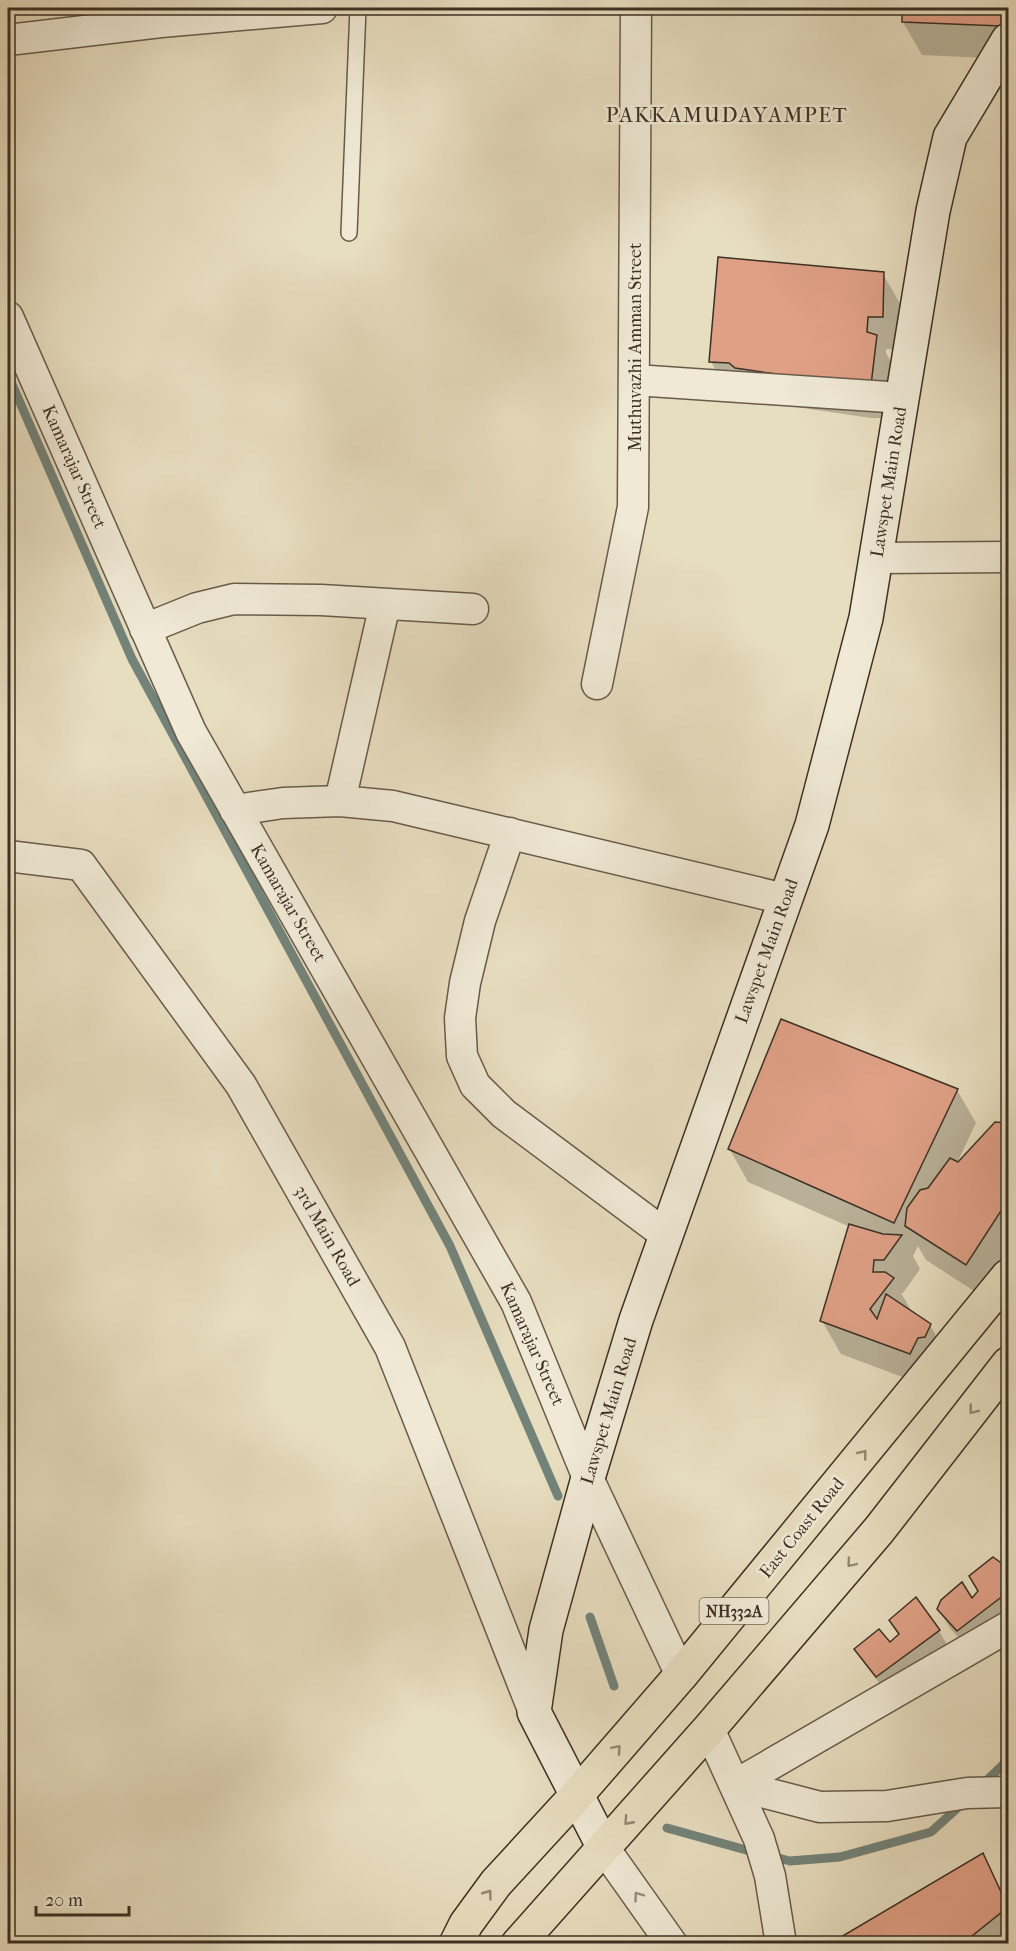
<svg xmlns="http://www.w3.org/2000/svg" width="1016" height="1951" font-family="'IM FELL French Canon',serif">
  <rect width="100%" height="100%" fill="#e7ddbf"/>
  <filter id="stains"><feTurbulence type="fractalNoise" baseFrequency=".00333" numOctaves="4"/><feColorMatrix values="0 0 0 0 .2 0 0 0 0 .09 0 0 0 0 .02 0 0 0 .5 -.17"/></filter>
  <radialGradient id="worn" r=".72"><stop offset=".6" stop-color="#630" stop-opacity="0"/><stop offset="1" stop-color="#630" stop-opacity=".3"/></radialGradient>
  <path fill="#0003" d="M 904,8 L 1008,8 L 1008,59 L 922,55 L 903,22 Z
    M 883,274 L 902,307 L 902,350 L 886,349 L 886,353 L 895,369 L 889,418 L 871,418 L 755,401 L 730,395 L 711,362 Z
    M 957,1090 L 976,1123 L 956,1165 L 996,1124 L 1008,1124 L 1008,1262 L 985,1298 L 926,1260 L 918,1246 L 913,1256 L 920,1269 L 903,1293 L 901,1293 L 912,1312 L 930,1325 L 949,1359 L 929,1387 L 841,1354 L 822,1321 L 850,1227 L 748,1182 L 729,1148 Z
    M 1006,1567 L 1008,1571 L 1008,1617 L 968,1648 L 949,1627 L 939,1609 L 972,1601 Z
    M 939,1631 L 949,1648 L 887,1693 L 866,1666 L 856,1649 L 890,1644 Z
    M 983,1855 L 1008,1903 L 1008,1944 L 832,1944 Z"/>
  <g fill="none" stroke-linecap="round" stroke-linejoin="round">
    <path stroke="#73837a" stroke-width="9" d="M 8,375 L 132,659 L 450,1246 L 558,1496
      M 590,1617 L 614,1686
      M 982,1785 L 1008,1760
      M 667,1828 L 757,1853
      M 770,1856 L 790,1861 L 840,1857 L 931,1832 L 963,1803"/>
  </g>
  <path fill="#dfa086" stroke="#3d3024" stroke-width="1.5" d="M 902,8 L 1002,8 L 1001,26 L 902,22 Z
    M 718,257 L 884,272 L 883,317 L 868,317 L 867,332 L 877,335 L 871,385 L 851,385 L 735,368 L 729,363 L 709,362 Z
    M 781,1019 L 958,1089 L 894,1223 L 728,1149 Z
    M 995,1122 L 1008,1123 L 1008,1200 L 966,1265 L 905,1226 L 907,1208 L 920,1190 L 928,1188 L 950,1158 L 958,1162 Z
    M 849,1224 L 883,1234 L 902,1235 L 884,1260 L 874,1260 L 873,1272 L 885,1272 L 894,1278 L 870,1309 L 877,1319 L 886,1294 L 931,1324 L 925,1337 L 918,1338 L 910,1354 L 820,1321 Z
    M 993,1557 L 1008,1568 L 1008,1592 L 957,1631 L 937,1609 L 941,1600 L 962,1582 L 972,1598 L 978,1591 L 969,1576 Z
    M 916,1597 L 940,1630 L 876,1677 L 854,1649 L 879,1629 L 890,1642 L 899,1634 L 889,1620 Z
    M 983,1853 L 1008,1907 L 962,1944 L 829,1944 Z"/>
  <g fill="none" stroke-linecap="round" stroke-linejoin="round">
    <defs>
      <path id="lane" d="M 349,233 L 358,8"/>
      <path id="street" d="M 8,40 L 161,22 L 322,8
        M 8,317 L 191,732 L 516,1302 L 588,1478 L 681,1675
        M 635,380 L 903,398
        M 876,558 L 1008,557
        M 145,629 L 197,608 L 234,599 L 321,600 L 473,609
        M 597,684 L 633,507 L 636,8
        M 340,801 L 385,604
        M 235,810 L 283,803 L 340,801 L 393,806 L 785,899
        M 510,833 L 480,921 L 465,983 L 460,1018 L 462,1056 L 475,1085 L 504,1114 L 666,1235
        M 8,856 L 81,865 L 241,1085 L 390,1347 L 534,1712
        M 709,1729 L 759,1839 L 770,1876 L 781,1944
        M 735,1785 L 1008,1627
        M 735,1785 L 820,1807 L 887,1806 L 967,1793 L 1008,1792
        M 604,1848 L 672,1944"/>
      <path id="secondary" d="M 604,1848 L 534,1712 L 546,1630 L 588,1478 L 636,1320 L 812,825 L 866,618 L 933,211 L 950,137 L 1008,40"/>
      <path id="highway" d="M 456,1944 L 466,1924 L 496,1883 L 576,1796 L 681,1675 L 1008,1276
        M 518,1944 L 709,1729 L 879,1530 L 1008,1364"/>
    </defs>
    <use href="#lane" stroke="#685b4b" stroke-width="18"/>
    <use href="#street" stroke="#685b4b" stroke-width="33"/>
    <use href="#secondary" stroke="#3d3024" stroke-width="36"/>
    <use href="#highway" stroke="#3d3024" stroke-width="36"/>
    <use href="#lane" stroke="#efe9d5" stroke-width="15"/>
    <use href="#street" stroke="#efe9d5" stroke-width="30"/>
    <use href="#secondary" stroke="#efe9d5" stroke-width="33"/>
    <use href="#highway" stroke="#e7ddbf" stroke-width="33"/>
  </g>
  <defs><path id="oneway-chevron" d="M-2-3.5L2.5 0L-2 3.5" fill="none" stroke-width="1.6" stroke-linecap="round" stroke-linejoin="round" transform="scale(1.5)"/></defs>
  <g stroke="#928672">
    <use href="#oneway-chevron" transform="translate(973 1410) rotate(128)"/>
    <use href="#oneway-chevron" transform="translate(863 1454) rotate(-51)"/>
    <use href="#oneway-chevron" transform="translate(851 1563) rotate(130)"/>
    <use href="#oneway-chevron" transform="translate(617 1749) rotate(-49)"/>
    <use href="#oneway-chevron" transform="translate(628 1821) rotate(132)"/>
    <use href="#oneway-chevron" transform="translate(488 1894) rotate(-53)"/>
  </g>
  <use stroke="#968c7c" href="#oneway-chevron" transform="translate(638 1896) rotate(-126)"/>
  <g text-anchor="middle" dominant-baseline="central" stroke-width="5" stroke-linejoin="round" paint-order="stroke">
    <rect fill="#efe9d5" stroke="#726859" stroke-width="1.5" x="699.5" y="1598" width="69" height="26" rx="4.5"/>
    <g font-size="16" font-weight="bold" fill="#3d3024">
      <text x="734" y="1611">NH332A</text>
    </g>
    <g font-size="18" fill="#3d3024" stroke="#efe9d5">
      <text transform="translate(635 347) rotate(-90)">Muthuvazhi Amman Street</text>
      <text transform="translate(74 467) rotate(66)">Kamarajar Street</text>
      <text transform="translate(889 482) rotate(-81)">Lawspet Main Road</text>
      <text transform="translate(288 903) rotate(60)">Kamarajar Street</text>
      <text transform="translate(767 951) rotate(-70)">Lawspet Main Road</text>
      <text transform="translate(327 1236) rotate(60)">3rd Main Road</text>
      <text transform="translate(532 1344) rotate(66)">Kamarajar Street</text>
      <text transform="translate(609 1411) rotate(-73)">Lawspet Main Road</text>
      <text transform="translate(802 1528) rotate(-51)">East Coast Road</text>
    </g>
    <g font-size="21" letter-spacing="1.5" fill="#3d3024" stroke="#efe9d5">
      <text x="727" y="115">PAKKAMUDAYAMPET</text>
    </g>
  </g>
  <rect width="1016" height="1951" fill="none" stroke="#e7ddbf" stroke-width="30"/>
  <rect x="9" y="9" width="998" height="1933" fill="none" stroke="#3d3024" stroke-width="3"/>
  <rect x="15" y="15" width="986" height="1921" fill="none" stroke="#3d3024" stroke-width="1.5"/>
  <path d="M36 1906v9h93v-9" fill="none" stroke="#3d3024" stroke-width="3"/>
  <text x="45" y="1906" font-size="18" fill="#3d3024" stroke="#efe9d5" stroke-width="4.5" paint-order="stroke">20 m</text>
  <rect width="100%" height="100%" filter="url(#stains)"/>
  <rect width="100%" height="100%" fill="url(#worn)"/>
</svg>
